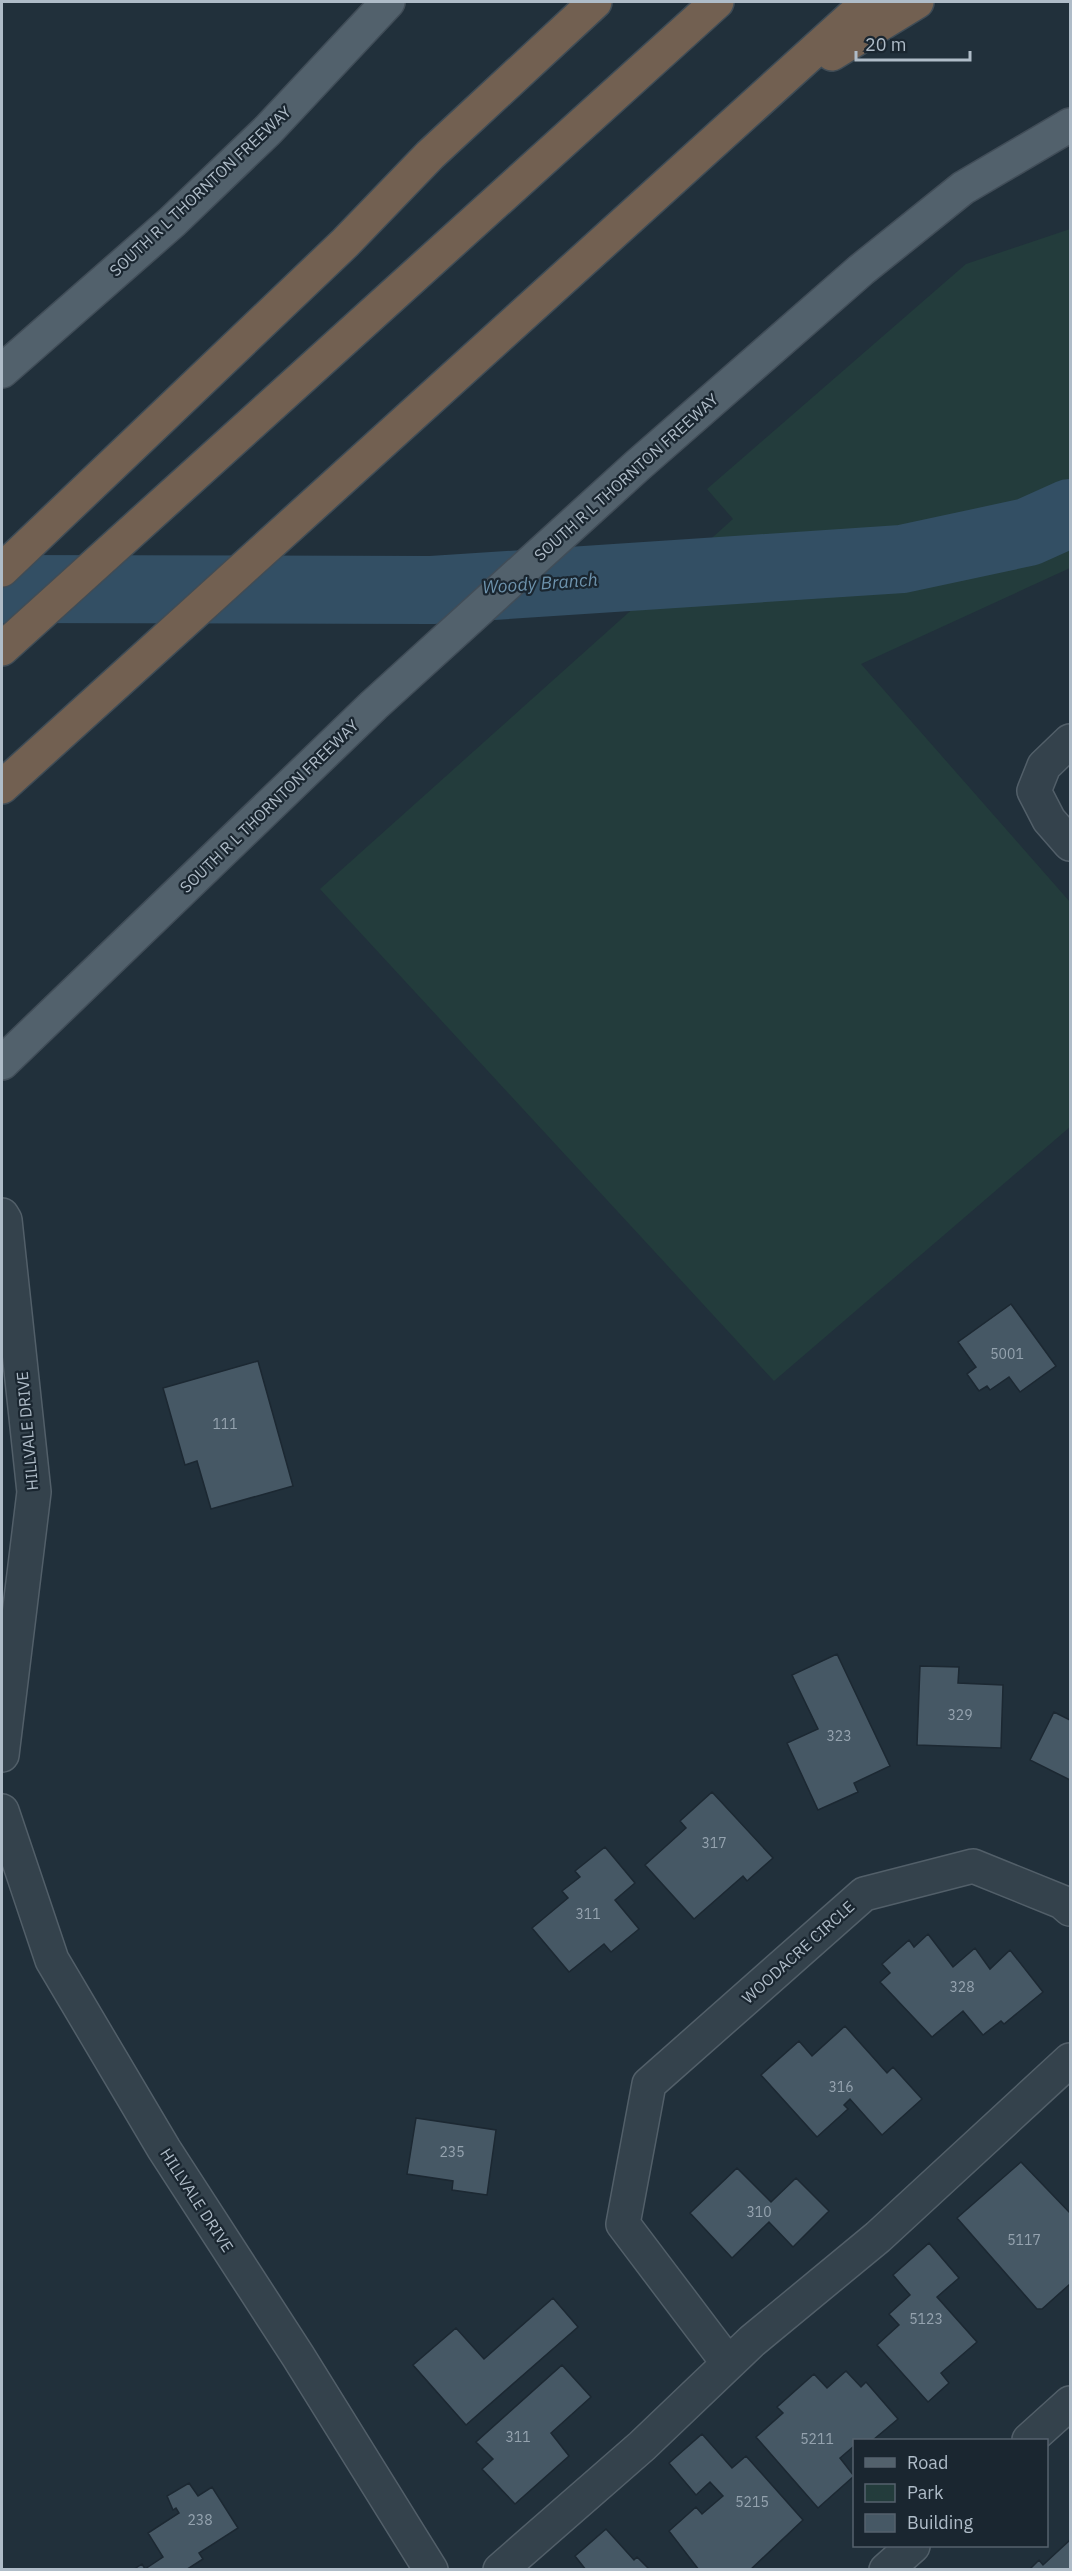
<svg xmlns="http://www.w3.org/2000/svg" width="1072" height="2571" font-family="'IBM Plex Sans',sans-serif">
  <rect width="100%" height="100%" fill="#21303b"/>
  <path fill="#233c3c" d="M 1070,229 L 1070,568 L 861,664 L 1070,902 L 1070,1127 L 774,1381 L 320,889 L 733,519 L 707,489 L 966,264 Z"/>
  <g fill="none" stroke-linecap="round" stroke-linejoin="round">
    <path stroke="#334f64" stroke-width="68" d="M 2,589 L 432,590 L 902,559 L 1028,532 L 1070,513"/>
  </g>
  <path fill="#465865" stroke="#1c2832" stroke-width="1.5" d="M 1011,1304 L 1056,1366 L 1020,1392 L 1009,1377 L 990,1390 L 987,1386 L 979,1391 L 967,1374 L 976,1367 L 958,1342 Z
    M 258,1361 L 293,1486 L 211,1509 L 197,1461 L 185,1465 L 163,1388 Z
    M 837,1654 L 890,1766 L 854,1783 L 858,1792 L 818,1810 L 787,1743 L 818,1729 L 792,1675 Z
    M 920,1666 L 959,1667 L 958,1683 L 1003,1685 L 1001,1748 L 917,1745 Z
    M 1054,1712 L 1070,1720 L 1070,1780 L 1030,1760 Z
    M 712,1792 L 773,1858 L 747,1881 L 743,1876 L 694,1919 L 645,1865 L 686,1828 L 680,1821 Z
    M 605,1847 L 635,1883 L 615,1900 L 639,1929 L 611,1952 L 604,1944 L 569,1972 L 532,1928 L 568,1898 L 562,1891 L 580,1877 L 575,1871 Z
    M 928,1934 L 953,1967 L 975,1948 L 990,1969 L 1010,1950 L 1043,1992 L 1004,2024 L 1001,2021 L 983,2035 L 963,2011 L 932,2037 L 880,1982 L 890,1973 L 882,1964 L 909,1940 L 914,1947 Z
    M 845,2026 L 887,2073 L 893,2067 L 922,2099 L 882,2135 L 850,2099 L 844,2105 L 848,2109 L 817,2137 L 761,2075 L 799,2041 L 812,2056 Z
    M 416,2118 L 496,2130 L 487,2195 L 452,2190 L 453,2181 L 407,2174 Z
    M 1021,2162 L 1070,2213 L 1070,2284 L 1042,2309 L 1037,2309 L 957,2218 Z
    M 737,2168 L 771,2202 L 796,2178 L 829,2211 L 793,2247 L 769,2222 L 732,2258 L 690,2213 Z
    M 929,2243 L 959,2278 L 937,2297 L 977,2342 L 941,2373 L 949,2383 L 928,2402 L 877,2345 L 899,2325 L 889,2314 L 910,2295 L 893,2275 Z
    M 553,2298 L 578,2327 L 466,2425 L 413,2365 L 456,2328 L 484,2359 Z
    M 562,2365 L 591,2397 L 551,2433 L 569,2456 L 515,2504 L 482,2469 L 493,2459 L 476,2442 Z
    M 846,2371 L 861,2387 L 866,2382 L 898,2419 L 873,2440 L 854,2440 L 854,2446 L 840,2458 L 854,2476 L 818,2508 L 756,2437 L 783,2413 L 777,2407 L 814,2374 L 827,2388 Z
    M 702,2434 L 732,2468 L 746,2456 L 803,2520 L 750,2570 L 699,2570 L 669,2531 L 696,2507 L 702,2514 L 723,2496 L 710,2482 L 696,2495 L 669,2463 Z
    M 189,2483 L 198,2496 L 212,2487 L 238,2528 L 199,2553 L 203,2559 L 186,2570 L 133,2570 L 142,2564 L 145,2569 L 163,2557 L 148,2533 L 179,2513 L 176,2508 L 173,2510 L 167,2496 Z
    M 606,2529 L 634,2560 L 637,2557 L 650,2570 L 586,2570 L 575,2556 Z
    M 1070,2540 L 1070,2570 L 1029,2570 L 1039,2560 L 1043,2565 Z"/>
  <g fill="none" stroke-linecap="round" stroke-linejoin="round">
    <defs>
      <path id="minor" d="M 1070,741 L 1044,766 L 1034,791 L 1049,820 L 1070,844
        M 2,1215 L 5,1220 L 34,1492 L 2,1755
        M 2,1811 L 52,1960 L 164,2149 L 298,2356 L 431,2570
        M 728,2363 L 623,2224 L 649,2084 L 864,1894 L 973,1866 L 1062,1902 L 1070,1909
        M 1029,2440 L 1070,2403
        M 500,2570 L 642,2446 L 752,2341 L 878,2237 L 1070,2060
        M 886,2570 L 913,2546"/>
      <path id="major" d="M 2,371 L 172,222 L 268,130 L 388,2
        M 2,1063 L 374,705 L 637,466 L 861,270 L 963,188 L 1070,125"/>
      <path id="highway" d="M 832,54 L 917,2
        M 2,570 L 345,243 L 430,155 L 595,2
        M 2,649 L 717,2
        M 2,787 L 868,2"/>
    </defs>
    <use href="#minor" stroke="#525f69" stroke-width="36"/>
    <use href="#major" stroke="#414d58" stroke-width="36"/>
    <use href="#highway" stroke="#3f4c56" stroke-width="36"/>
    <use href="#minor" stroke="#34424c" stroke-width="33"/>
    <use href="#major" stroke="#52616c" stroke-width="33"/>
    <use href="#highway" stroke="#726051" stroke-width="33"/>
  </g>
  <g text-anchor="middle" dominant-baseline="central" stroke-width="4.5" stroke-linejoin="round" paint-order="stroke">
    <g font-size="14" fill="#95a3af">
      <text x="1007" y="1354">5001</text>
      <text x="225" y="1424">111</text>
      <text x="960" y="1715">329</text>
      <text x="839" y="1736">323</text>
      <text x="714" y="1843">317</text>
      <text x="588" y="1914">311</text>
      <text x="962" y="1987">328</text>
      <text x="841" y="2087">316</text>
      <text x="452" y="2152">235</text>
      <text x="759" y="2212">310</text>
      <text x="1024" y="2240">5117</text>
      <text x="926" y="2319">5123</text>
      <text x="518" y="2437">311</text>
      <text x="817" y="2439">5211</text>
      <text x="752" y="2502">5215</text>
      <text x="200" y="2520">238</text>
    </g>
    <g font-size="16" fill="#afbcc8" stroke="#1a2630">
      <text transform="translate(200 191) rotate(-43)">SOUTH R L THORNTON FREEWAY</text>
      <text transform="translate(626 477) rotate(-42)">SOUTH R L THORNTON FREEWAY</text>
      <text transform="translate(269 806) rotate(-44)">SOUTH R L THORNTON FREEWAY</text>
      <text transform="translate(27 1431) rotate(-95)">HILLVALE DRIVE</text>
      <text transform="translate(798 1952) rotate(-42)">WOODACRE CIRCLE</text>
      <text transform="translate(197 2200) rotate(57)">HILLVALE DRIVE</text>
    </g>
    <g font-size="18" font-style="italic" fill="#6e93ad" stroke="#1a2630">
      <text transform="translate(540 583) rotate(-4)">Woody Branch</text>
    </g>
  </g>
  <rect width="1072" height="2571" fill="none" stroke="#afbcc8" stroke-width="6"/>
  <rect x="853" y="2439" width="195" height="108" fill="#1a2630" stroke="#56626d" stroke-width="1.5"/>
  <rect x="865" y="2458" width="30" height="9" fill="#52616c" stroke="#56626d" stroke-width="1.5"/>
  <text x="907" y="2469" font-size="18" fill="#afbcc8">Road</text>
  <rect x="865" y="2484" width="30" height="18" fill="#233c3c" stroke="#56626d" stroke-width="1.5"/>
  <text x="907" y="2499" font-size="18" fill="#afbcc8">Park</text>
  <rect x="865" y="2514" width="30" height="18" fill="#465865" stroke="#56626d" stroke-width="1.5"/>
  <text x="907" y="2529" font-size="18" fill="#afbcc8">Building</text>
  <path d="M856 51v9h114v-9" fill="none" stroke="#afbcc8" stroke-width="3"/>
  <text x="865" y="51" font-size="18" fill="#afbcc8" stroke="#1a2630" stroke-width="4.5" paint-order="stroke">20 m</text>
</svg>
